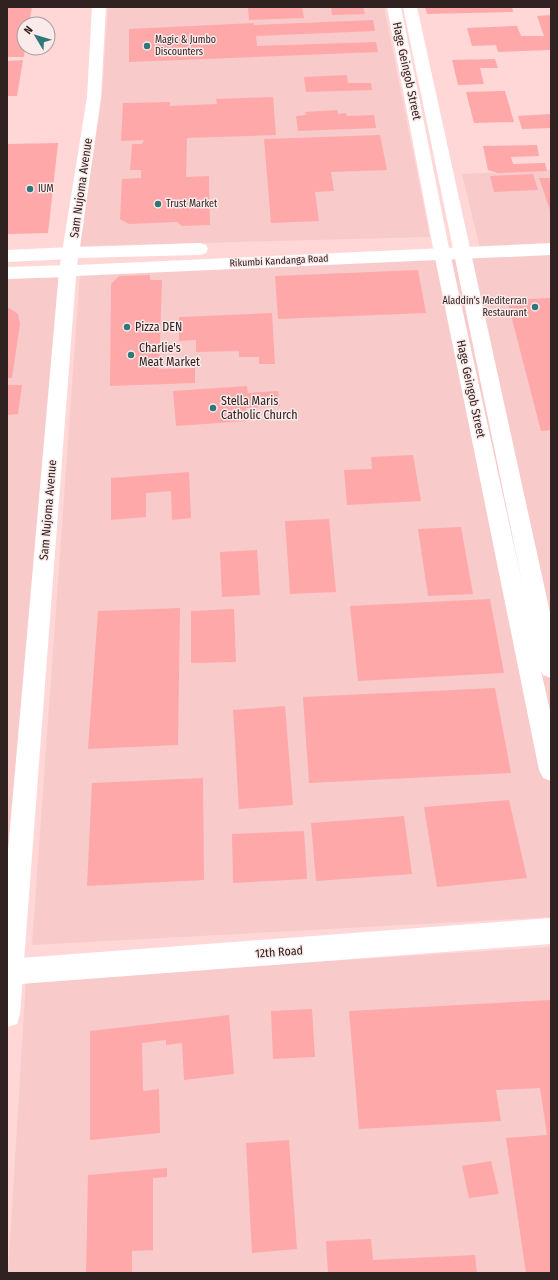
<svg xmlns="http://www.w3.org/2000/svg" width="558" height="1280" font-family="'Fira Sans Condensed',sans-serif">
  <rect width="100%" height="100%" fill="#fed7d6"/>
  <path fill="#f9caca" d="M 108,7 L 384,7 L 430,237 L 80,246 L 102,95 Z
    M 551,170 L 551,917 L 32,945 L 80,274 L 482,256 L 462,174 Z
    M 59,276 L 7,873 L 7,278 Z
    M 551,947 L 551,1273 L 8,1273 L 26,980 Z"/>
  <path fill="#fea8a9" d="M 7,7 L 32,7 L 29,24 L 24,24 L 25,48 L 24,57 L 7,57 Z
    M 248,7 L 302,7 L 304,18 L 249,20 Z
    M 331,7 L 363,7 L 365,14 L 332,15 Z
    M 425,7 L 512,7 L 513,12 L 427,14 Z
    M 551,15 L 551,50 L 498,52 L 496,45 L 472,46 L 467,28 L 517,26 L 521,36 L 544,36 L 537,16 Z
    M 373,20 L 375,31 L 256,36 L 257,46 L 376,42 L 378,52 L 129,62 L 129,29 L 254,23 L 254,25 Z
    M 495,59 L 498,68 L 480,68 L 484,84 L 458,85 L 452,60 Z
    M 23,60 L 17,96 L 7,96 L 7,61 Z
    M 347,75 L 348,83 L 371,83 L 372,90 L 306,92 L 304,77 Z
    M 505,91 L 514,122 L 474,123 L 466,92 Z
    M 273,97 L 276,135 L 187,138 L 186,177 L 209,176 L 210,225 L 182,226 L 177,222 L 129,224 L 120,219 L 122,179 L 141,178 L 141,170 L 130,170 L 132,144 L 142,144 L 144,140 L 121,141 L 123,103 L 170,102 L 170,106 L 217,104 L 216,99 Z
    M 337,110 L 338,114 L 346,113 L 347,116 L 374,115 L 376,128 L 298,131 L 296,116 L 306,115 L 305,112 Z
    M 551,114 L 551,128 L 522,129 L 518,116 Z
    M 380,135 L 387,170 L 331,172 L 334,191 L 315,192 L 319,221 L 271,223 L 264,139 Z
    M 58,143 L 48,233 L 7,234 L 7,144 Z
    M 537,145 L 539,156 L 511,157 L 513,164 L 545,163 L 547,171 L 498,173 L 488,170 L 483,146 Z
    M 533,174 L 538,190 L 494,192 L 490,176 Z
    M 539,178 L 551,178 L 551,213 Z
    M 418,270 L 426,313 L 278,319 L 275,276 Z
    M 150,275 L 150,280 L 162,280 L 159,369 L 195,368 L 195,383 L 110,386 L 111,284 L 119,276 Z
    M 551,298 L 551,430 L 541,431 L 507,300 Z
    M 7,308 L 9,308 L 18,314 L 20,324 L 12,378 L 7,378 Z
    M 272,313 L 275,364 L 259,364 L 259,357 L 239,357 L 239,351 L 196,352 L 196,340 L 179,341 L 179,317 Z
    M 7,385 L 22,385 L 18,414 L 7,415 Z
    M 247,386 L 248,393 L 278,391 L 280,406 L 246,408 L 247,421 L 176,426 L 173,391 Z
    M 413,455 L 421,501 L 347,505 L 344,470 L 372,469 L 371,457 Z
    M 189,472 L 191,518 L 172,520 L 171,491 L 146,493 L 146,517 L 111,520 L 111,478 Z
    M 329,519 L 336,592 L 290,594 L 285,521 Z
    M 461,527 L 473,594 L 428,596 L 418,529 Z
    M 257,550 L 260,595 L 222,597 L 220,552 Z
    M 490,599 L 504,673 L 358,681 L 350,606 Z
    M 180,608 L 178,745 L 88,749 L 98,611 Z
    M 234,609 L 236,662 L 191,663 L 191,611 Z
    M 495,688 L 511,773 L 309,783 L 303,697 Z
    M 285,706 L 293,805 L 239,809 L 233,710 Z
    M 203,778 L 204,880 L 87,886 L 92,783 Z
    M 509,800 L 527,878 L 437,887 L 424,807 Z
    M 404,816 L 412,874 L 316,881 L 311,823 Z
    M 304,831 L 307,879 L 233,883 L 232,834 Z
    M 551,1000 L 551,1273 L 526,1273 L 506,1138 L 547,1135 L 540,1088 L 496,1090 L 501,1121 L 359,1129 L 349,1011 Z
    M 312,1009 L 315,1057 L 273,1059 L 271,1011 Z
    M 229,1015 L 234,1074 L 184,1080 L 182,1043 L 166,1045 L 166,1040 L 142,1043 L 143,1091 L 159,1089 L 160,1133 L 90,1140 L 90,1031 Z
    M 289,1140 L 297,1249 L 252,1253 L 246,1143 Z
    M 491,1161 L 499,1194 L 469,1198 L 462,1166 Z
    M 167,1168 L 167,1177 L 153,1178 L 153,1250 L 132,1251 L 132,1273 L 86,1273 L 88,1175 Z
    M 371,1239 L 373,1260 L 475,1255 L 477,1273 L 328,1273 L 326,1241 Z"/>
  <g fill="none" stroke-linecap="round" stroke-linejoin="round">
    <path fill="#fff" fill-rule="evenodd" d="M 387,7 L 401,7 L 450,253 L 523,587 L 403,7 L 417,7 L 551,617 L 551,678 L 543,675 L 541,671 L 551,715 L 551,781 L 543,778 L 539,770 L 434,253 Z
      M 71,247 L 77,249 L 79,253 L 77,257 L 71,259 L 7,262 L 7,250 Z
      M 68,265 L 74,267 L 77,271 L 74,275 L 68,277 L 7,279 L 7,267 Z
      M 551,918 L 551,944 L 7,985 L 7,959 Z"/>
    <path fill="#fff" fill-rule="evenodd" d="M 92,7 L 106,7 L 101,97 L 80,247 L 200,243 L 206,245 L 208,249 L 206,253 L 200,255 L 78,258 L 77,265 L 551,243 L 551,255 L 76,276 L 20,1014 L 17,1024 L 7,1027 L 7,862 L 59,271 L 87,97 Z"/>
  </g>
  <g fill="#2e787b" stroke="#fbeaea" stroke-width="1.5">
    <circle cx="147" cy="46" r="4"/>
    <circle cx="30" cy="189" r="4"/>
    <circle cx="158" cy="204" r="4"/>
    <circle cx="535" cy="307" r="4"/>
    <circle cx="127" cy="327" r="4"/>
    <circle cx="131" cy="355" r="4"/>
    <circle cx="213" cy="408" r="4"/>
  </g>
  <g text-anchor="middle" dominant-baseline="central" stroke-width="3" stroke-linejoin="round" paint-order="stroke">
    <g font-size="10" fill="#312222" stroke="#fbeaea" text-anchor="start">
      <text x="155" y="40">Magic &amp; Jumbo<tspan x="155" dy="12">Discounters</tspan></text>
      <text x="38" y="189">IUM</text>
      <text x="166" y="204">Trust Market</text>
      <text x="527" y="301" text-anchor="end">Aladdin's Mediterran<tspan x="527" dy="12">Restaurant</tspan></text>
    </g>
    <g font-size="10" fill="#312222" stroke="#fbeaea">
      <text transform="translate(279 261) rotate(-3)">Rikumbi Kandanga Road</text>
    </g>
    <g font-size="12" fill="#312222" stroke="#fbeaea">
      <text transform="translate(407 71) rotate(78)">Hage Geingob Street</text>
      <text transform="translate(81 188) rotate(-82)">Sam Nujoma Avenue</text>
      <text transform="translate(471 389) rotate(78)">Hage Geingob Street</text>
      <text transform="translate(48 510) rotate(-85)">Sam Nujoma Avenue</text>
      <text transform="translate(279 952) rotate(-4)">12th Road</text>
    </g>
    <g font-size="12" fill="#312222" stroke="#fbeaea" text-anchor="start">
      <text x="135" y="327">Pizza DEN</text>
      <text x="139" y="348">Charlie's<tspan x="139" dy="14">Meat Market</tspan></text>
      <text x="221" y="401">Stella Maris<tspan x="221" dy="14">Catholic Church</tspan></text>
    </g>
  </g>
  <rect width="558" height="1280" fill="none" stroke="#312222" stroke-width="16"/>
  <g transform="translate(36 36) rotate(308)"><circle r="19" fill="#fbeaea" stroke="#aa9a9a"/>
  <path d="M0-3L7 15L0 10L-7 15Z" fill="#2e787b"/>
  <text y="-6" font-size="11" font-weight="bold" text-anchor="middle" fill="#312222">N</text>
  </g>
</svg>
